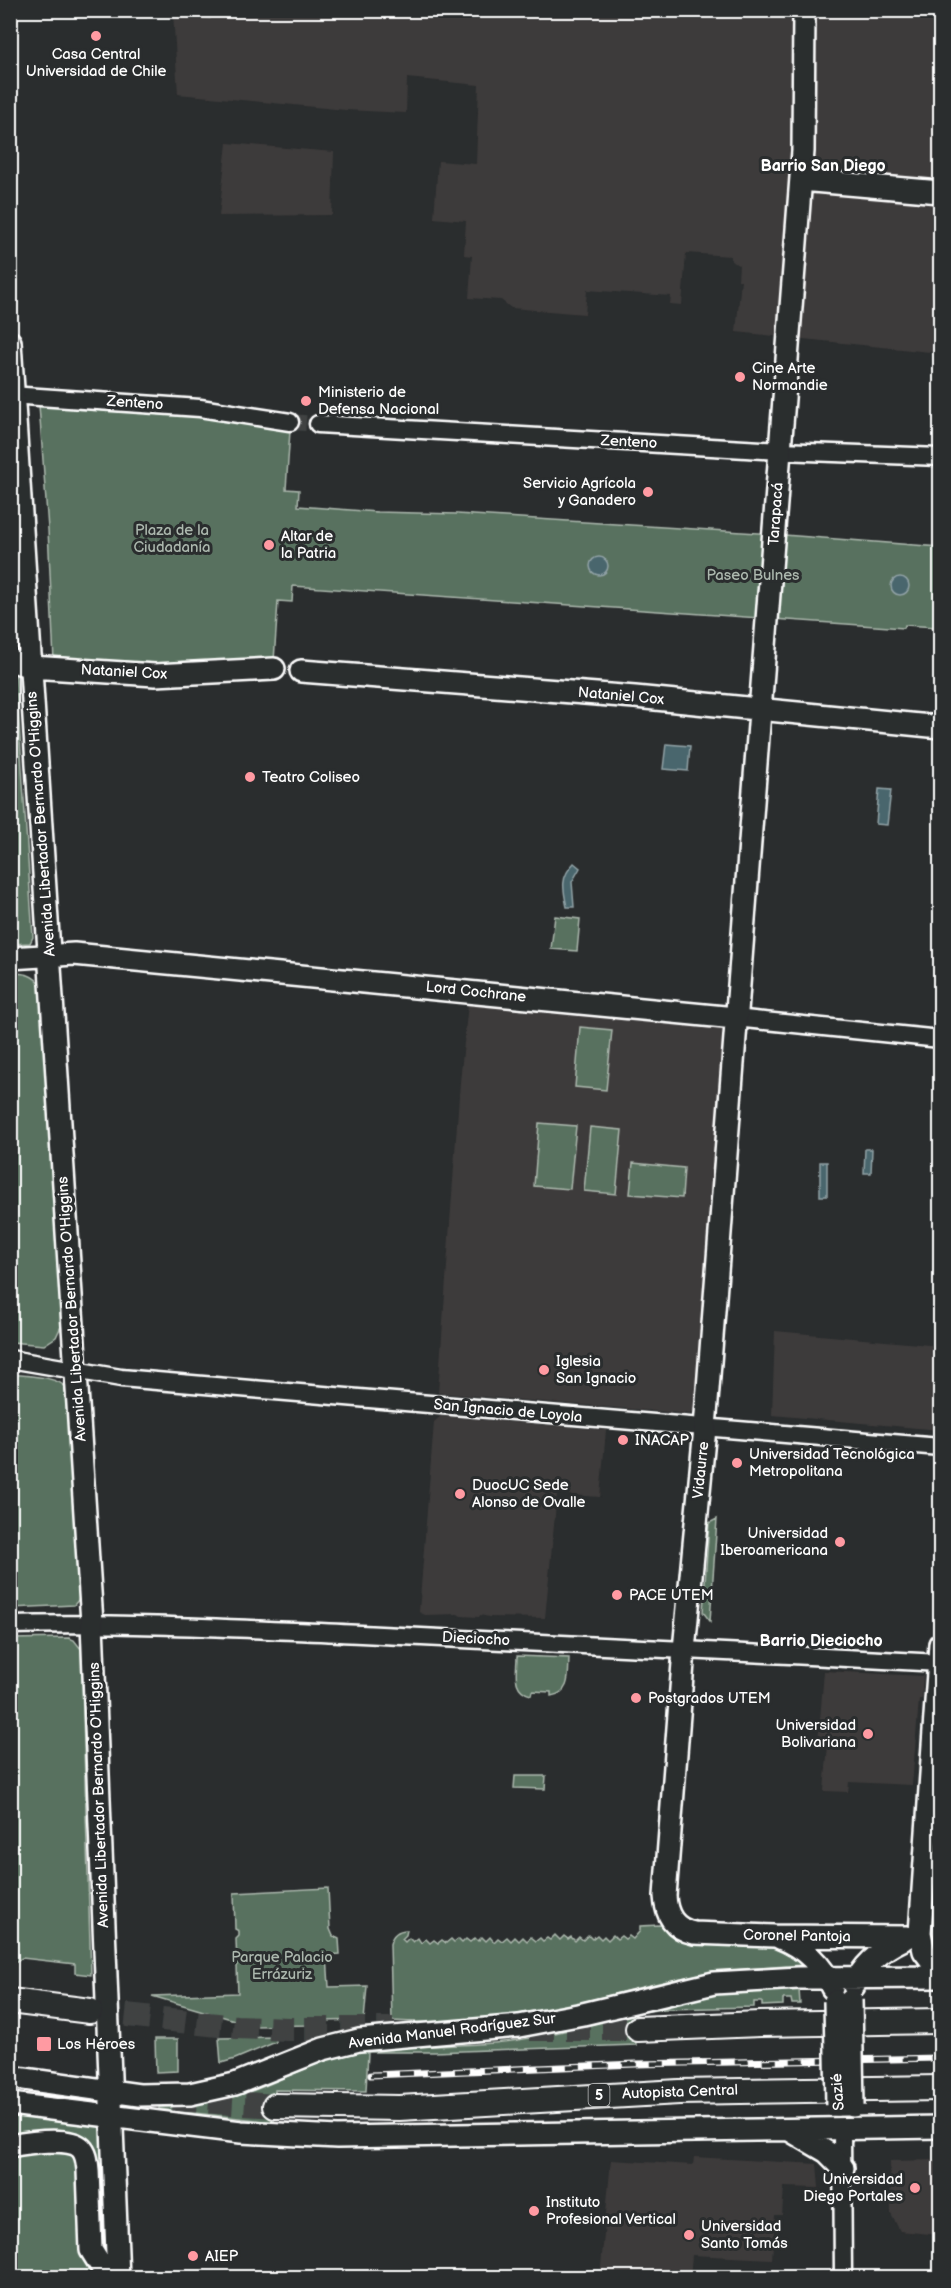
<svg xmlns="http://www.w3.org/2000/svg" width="951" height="2288" font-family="'Balsamiq Sans',sans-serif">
  <rect width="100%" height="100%" fill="#2a2d2e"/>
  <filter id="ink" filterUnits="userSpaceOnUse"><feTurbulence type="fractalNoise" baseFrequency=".0167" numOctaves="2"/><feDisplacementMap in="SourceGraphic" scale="12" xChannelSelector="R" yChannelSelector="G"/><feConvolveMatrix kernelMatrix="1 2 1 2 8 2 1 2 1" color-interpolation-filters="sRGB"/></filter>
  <g filter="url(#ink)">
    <path fill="#3e3b3b" d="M 173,11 L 940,11 L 940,353 L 736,332 L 741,280 L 738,280 L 739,265 L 731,261 L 731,256 L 686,253 L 682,305 L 670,304 L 671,296 L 587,290 L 585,314 L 511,308 L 501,300 L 469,298 L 472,256 L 464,255 L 466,221 L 434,218 L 438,161 L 476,164 L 479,85 L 407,78 L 406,113 L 346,110 L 178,94 Z
      M 227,143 L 334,152 L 332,215 L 219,216 Z
      M 468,1004 L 717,1025 L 725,1032 L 697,1408 L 690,1414 L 438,1393 L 460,1082 Z
      M 775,1331 L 940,1346 L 940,1430 L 772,1415 Z
      M 441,1416 L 606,1430 L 600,1497 L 557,1494 L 545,1618 L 489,1617 L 480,1615 L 479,1617 L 461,1616 L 458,1614 L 425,1615 L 419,1612 L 434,1422 Z
      M 824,1671 L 923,1676 L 922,1699 L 919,1699 L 912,1785 L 849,1782 L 848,1792 L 824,1791 L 828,1745 L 818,1744 Z
      M 694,2157 L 817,2164 L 819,2188 L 784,2187 L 782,2215 L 775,2215 L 772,2259 L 692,2255 L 690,2277 L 600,2277 L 611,2160 L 693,2165 Z
      M 940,2160 L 940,2235 L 900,2231 L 891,2214 L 890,2161 Z"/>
    <path fill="#58715e" stroke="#acb8ae" stroke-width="1.5" d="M 175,11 L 210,11 L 210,18 L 175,15 Z
      M 39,405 L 194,415 L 290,431 L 286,489 L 299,490 L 298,506 L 377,512 L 457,514 L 758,533 L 940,547 L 940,631 L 936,631 L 936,627 L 905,625 L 904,628 L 293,586 L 292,602 L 278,601 L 274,661 L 164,668 L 54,661 L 48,529 Z
      M 11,676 L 16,676 L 33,937 L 30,943 L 11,944 Z
      M 555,916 L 580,919 L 577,951 L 551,949 Z
      M 10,973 C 24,973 34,974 41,986 L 63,1322 L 56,1337 L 44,1345 L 11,1342 Z
      M 580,1027 L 612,1030 L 606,1090 L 575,1087 Z
      M 539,1123 L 576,1126 L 570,1189 L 534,1186 Z
      M 590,1127 L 622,1130 L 616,1194 L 584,1191 Z
      M 633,1163 L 684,1168 L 682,1198 L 630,1194 Z
      M 10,1374 C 25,1376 60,1376 67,1389 L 80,1594 L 79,1599 L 74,1605 L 11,1608 Z
      M 717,1519 L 710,1621 L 703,1612 L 709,1523 Z
      M 69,1638 L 74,1640 L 81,1649 L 91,1975 L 75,1973 L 75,1964 L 22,1958 L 11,1964 L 11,1639 Z
      M 517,1656 L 569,1658 C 568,1675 571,1693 551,1696 L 551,1692 L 532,1691 L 531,1695 C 511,1690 517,1672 517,1656 Z
      M 515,1776 L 546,1776 L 545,1789 L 514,1788 Z
      M 328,1888 L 330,1929 L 333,1936 L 339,1939 L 340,1954 L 327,1955 L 329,1987 L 367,1986 L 364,2020 L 323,2021 L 311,2025 L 255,2026 L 152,1996 L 238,1993 L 236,1939 L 239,1936 L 239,1931 L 235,1929 L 234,1893 Z
      M 660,1925 L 676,1936 L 778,1946 L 802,1963 L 801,1965 C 766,1968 731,1968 697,1975 C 645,1984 594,2001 542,2011 C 492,2020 443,2024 392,2021 L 390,1944 C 392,1935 397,1930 407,1930 L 406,1935 L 402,1939 L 405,1942 L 409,1938 L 413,1942 L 418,1938 L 421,1943 L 426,1939 L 430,1943 L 434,1940 L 438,1943 L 442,1940 L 446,1943 L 451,1939 L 454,1942 L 458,1939 L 462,1943 L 466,1939 L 470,1942 L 475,1938 L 478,1941 L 482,1937 L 486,1941 L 490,1937 L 494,1942 L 498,1938 L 502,1941 L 507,1937 L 511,1941 L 515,1937 L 519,1941 L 523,1937 L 527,1941 L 531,1937 L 536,1941 L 540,1938 L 543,1941 L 547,1938 L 550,1940 L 555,1935 L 560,1940 L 564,1936 L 568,1939 L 571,1937 L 575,1941 L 579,1937 L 583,1940 L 588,1935 L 592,1939 L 597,1935 L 601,1939 L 604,1936 L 608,1940 L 613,1935 L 617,1939 L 621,1936 L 625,1939 L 629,1936 L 633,1939 L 640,1931 L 640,1926 Z
      M 799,1989 L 800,2004 L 792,2004 L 791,1999 L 783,1999 L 783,2005 L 762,2006 L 762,2002 L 754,2002 L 754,2007 L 664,2009 L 635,2013 L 636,2045 L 434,2052 L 368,2052 L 366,2091 L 275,2090 L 274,2122 L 159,2109 L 159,2107 C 190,2107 220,2102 249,2092 C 283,2080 315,2061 351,2054 C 405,2042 463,2049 518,2040 C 586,2030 650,2005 718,1994 C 745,1990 772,1990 799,1989 Z
      M 276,2037 L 276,2042 L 235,2059 L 221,2063 L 219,2038 Z
      M 155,2039 L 178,2039 L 178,2071 L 156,2072 Z
      M 11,2115 L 101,2125 L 109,2277 L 11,2278 Z"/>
    <path fill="#4a666d" stroke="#92a3a7" stroke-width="1.5" d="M590 566a9 9 0 1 1 18 0a9 9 0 1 1-18 0Z
      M891 586a9 9 0 1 1 18 0a9 9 0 1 1-18 0Z
      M 666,744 L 690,746 L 688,771 L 663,769 Z
      M 879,789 L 891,790 L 887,825 L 876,824 Z
      M 574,863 L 580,868 L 572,882 L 574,907 L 567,907 C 563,889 560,877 574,863 Z
      M 865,1149 L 872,1149 L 871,1173 L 864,1173 Z
      M 820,1162 L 827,1162 L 827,1196 L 820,1196 Z"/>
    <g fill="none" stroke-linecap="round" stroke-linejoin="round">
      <path stroke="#3f4243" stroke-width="16" stroke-dasharray="16 8" stroke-linecap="butt" d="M 290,422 L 318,424"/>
      <path stroke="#3f4243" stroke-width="24" stroke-dasharray="24 12" stroke-linecap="butt" d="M 90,2011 L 236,2027 L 288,2029 L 393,2029
        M 530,2029 L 638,2029
        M 173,2099 L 275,2106"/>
      <defs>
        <path id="minor" d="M 10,395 L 200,408 L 290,422
          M 318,424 L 781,451 L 940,457
          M 735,1018 L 940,1039
          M 10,1359 L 121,1378 L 940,1447
          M 10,1625 C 128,1622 244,1629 361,1634 C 554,1642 747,1653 940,1663
          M 842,2129 L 843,2278"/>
        <path id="major" d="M 804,10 L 803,151 L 705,1428 L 684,1650 L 665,1896 C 666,1915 674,1929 694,1933 L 774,1936 L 907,1937
          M 801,180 L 940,192
          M 10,342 L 92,1623 L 118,2278
          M 10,660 L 31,667 L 155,675 L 274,669
          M 301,671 L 635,697 L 940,727
          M 10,958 L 74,954 L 735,1018
          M 940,1644 L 920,1933 L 924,1951 L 940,1972
          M 780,1938 C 803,1947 823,1965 832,1988
          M 854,1986 C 863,1963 883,1949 904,1939
          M 10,2077 L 139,2095 L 190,2094 L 235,2084 L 323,2049 L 359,2040 L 519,2026 L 583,2014 L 714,1983 L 799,1978 L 940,1977
          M 10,2104 L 241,2132 L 337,2137 L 940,2127
          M 791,2131 L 827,2152 L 843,2168
          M 10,2146 C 26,2143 69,2136 81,2148 C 87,2154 87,2162 88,2170 L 91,2250 L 101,2266 L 118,2277"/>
        <path id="highway" d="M 10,2001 L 90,2011
          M 638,2029 L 760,2024 L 940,2021
          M 275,2106 L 399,2108 L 679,2092 L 940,2088"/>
      </defs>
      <use href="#minor" stroke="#fff" stroke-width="21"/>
      <use href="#major" stroke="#fff" stroke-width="26"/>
      <use href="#highway" stroke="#fff" stroke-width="28"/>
      <use href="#minor" stroke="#2a2d2e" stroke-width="16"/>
      <use href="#major" stroke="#2a2d2e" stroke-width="21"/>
      <use href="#highway" stroke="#2a2d2e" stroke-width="24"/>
      <defs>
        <path id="rail" d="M 371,2075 L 636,2064 L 940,2058"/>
      </defs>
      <use href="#rail" stroke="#fff" stroke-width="7"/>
      <use href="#rail" stroke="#2a2d2e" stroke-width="4.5" stroke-dasharray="14" stroke-linecap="butt"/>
      <defs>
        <path id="major-bridge" d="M 851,2000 L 853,2106
          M 835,2001 L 837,2105"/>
      </defs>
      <use href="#major-bridge" stroke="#fff" stroke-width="26" stroke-linecap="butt"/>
      <use href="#major-bridge" stroke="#2a2d2e" stroke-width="21"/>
    </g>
  </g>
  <g fill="#ff9aa2" stroke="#2a2d2e" stroke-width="2">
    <circle cx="96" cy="36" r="6"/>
    <circle cx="740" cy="377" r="6"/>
    <circle cx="306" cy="401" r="6"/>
    <circle cx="648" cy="492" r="6"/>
    <circle cx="269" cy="545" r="6"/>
    <circle cx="250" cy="777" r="6"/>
    <circle cx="544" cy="1370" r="6"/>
    <circle cx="623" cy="1440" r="6"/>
    <circle cx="737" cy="1463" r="6"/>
    <circle cx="460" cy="1494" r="6"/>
    <circle cx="840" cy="1542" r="6"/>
    <circle cx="617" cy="1595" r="6"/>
    <circle cx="636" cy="1698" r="6"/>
    <circle cx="868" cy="1734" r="6"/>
    <rect x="36" y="2036" width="16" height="16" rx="3"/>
    <circle cx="915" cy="2188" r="6"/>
    <circle cx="534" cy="2211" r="6"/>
    <circle cx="689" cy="2235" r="6"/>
    <circle cx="193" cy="2256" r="6"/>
  </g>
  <g text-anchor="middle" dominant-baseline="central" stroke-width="6" stroke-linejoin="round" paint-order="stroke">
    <rect fill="#2a2d2e" stroke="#bfc0c0" stroke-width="1.5" x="588.5" y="2084" width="21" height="22" rx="4.5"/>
    <g font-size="14" font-weight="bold" fill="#fff">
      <text x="599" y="2095">5</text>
    </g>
    <g font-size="15" fill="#fff" stroke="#2a2d2e" text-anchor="start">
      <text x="96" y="54" text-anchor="middle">Casa Central<tspan x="96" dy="17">Universidad de Chile</tspan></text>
      <text x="752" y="368">Cine Arte<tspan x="752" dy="17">Normandie</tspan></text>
      <text x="318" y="392">Ministerio de<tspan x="318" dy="17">Defensa Nacional</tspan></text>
      <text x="636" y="483" text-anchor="end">Servicio Agrícola<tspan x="636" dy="17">y Ganadero</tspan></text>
      <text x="281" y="536">Altar de<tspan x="281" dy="17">la Patria</tspan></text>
      <text x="262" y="777">Teatro Coliseo</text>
      <text x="556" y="1361">Iglesia<tspan x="556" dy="17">San Ignacio</tspan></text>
      <text x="635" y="1440">INACAP</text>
      <text x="749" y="1454">Universidad Tecnológica<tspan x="749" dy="17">Metropolitana</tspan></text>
      <text x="472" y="1485">DuocUC Sede<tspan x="472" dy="17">Alonso de Ovalle</tspan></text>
      <text x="828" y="1533" text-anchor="end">Universidad<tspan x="828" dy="17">Iberoamericana</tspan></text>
      <text x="629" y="1595">PACE UTEM</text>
      <text x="648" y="1698">Postgrados UTEM</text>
      <text x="856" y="1725" text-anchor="end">Universidad<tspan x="856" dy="17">Bolivariana</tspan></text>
      <text x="57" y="2044">Los Héroes</text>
      <text x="903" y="2179" text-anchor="end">Universidad<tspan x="903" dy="17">Diego Portales</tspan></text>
      <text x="546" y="2202">Instituto<tspan x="546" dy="17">Profesional Vertical</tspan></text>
      <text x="701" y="2226">Universidad<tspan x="701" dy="17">Santo Tomás</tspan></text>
      <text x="205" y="2256">AIEP</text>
    </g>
    <g font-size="15" fill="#fff" stroke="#2a2d2e">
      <text transform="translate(135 403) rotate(4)">Zenteno</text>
      <text transform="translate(629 442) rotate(3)">Zenteno</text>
      <text transform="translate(776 514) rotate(-86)">Tarapacá</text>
      <text transform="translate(124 672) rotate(3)">Nataniel Cox</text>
      <text transform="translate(621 696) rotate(5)">Nataniel Cox</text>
      <text transform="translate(41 824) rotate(-94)">Avenida Libertador Bernardo O'Higgins</text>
      <text transform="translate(476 992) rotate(6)">Lord Cochrane</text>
      <text transform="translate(72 1309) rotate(-94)">Avenida Libertador Bernardo O'Higgins</text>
      <text transform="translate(508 1411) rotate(5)">San Ignacio de Loyola</text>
      <text transform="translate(701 1470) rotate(-84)">Vidaurre</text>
      <text transform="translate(476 1639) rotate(3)">Dieciocho</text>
      <text transform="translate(99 1795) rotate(-92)">Avenida Libertador Bernardo O'Higgins</text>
      <text transform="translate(797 1936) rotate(1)">Coronel Pantoja</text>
      <text transform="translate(452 2031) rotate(-7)">Avenida Manuel Rodríguez Sur</text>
      <text transform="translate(680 2092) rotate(-2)">Autopista Central</text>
      <text transform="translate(838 2092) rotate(-94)">Sazié</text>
    </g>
    <g font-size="15" fill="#acb8ae" stroke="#2a2d2e">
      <text x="172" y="530">Plaza de la<tspan x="172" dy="17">Ciudadanía</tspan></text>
      <text x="753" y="575">Paseo Bulnes</text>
      <text x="282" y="1957">Parque Palacio<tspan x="282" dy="17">Errázuriz</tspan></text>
    </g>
    <g font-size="16" font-weight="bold" fill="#fff" stroke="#2a2d2e">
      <text x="823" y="166">Barrio San Diego</text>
      <text x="821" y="1641">Barrio Dieciocho</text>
    </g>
  </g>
  <rect width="951" height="2288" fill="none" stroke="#2a2d2e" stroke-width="36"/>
  <rect x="18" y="18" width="915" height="2252" fill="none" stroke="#fff" stroke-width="2" filter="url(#ink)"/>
</svg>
